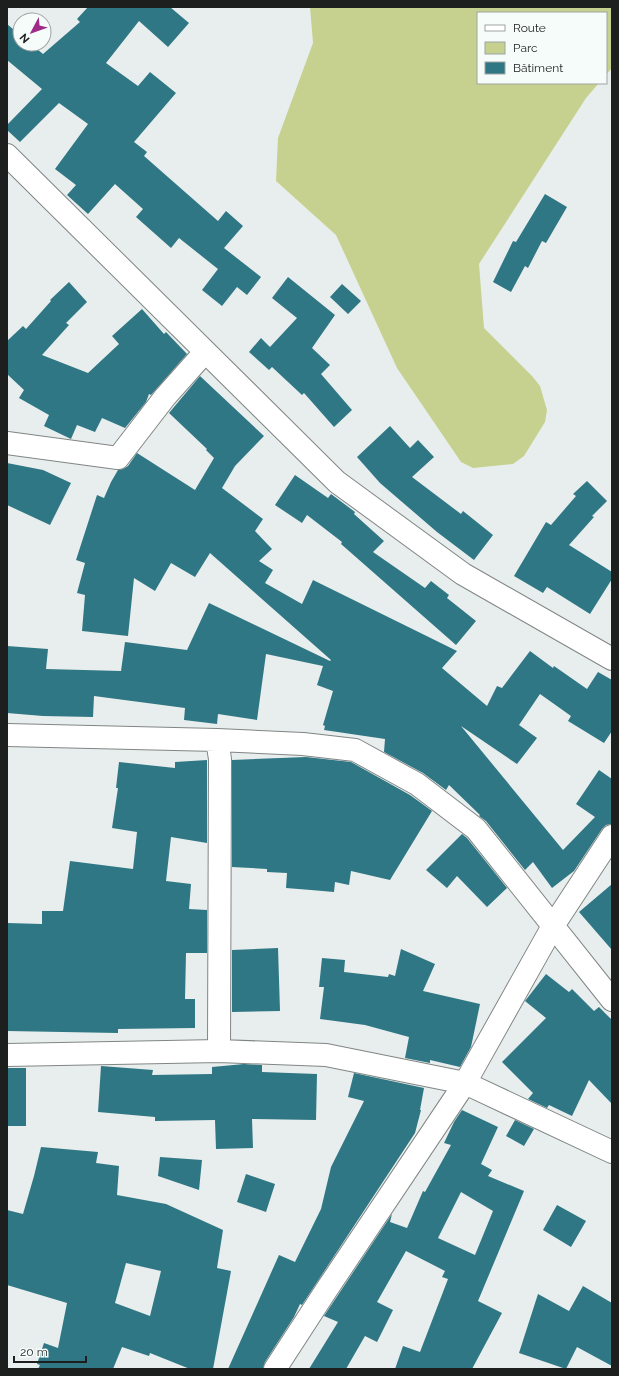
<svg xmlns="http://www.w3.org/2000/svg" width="619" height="1376" font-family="Raleway,sans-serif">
  <rect width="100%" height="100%" fill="#e8eeed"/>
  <path fill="#c6d18f" d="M 310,7 L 612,7 L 612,68 L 606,75 L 606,13 L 478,13 L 478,83 L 599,83 L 586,98 L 479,264 L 484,328 L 532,376 L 540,386 L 547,410 L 545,422 L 524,456 L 513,464 L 473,468 L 461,462 L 397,368 L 336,235 L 276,181 L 278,138 L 313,43 Z"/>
  <path fill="#2f7784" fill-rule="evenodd" d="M 88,7 L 170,7 L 189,23 L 168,47 L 139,21 L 106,63 L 138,86 L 150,72 L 176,93 L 134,142 L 147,152 L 144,156 L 218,221 L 226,211 L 243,226 L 224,248 L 261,277 L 247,295 L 237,287 L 222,306 L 202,290 L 218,269 L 179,238 L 171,248 L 136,217 L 143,209 L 115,184 L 88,214 L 67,195 L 76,185 L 55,169 L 88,124 L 59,103 L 20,142 L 7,130 L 7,125 L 42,89 L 7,60 L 7,24 L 20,35 L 20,44 L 31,44 L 43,54 L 80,22 L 77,19 Z
    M 545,194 L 567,207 L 546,243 L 542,241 L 528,268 L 525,266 L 511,292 L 493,282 L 513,241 L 516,242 Z
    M 288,277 L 335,315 L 312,348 L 330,365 L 321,374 L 352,410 L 334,427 L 304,393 L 302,395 L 272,367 L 269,370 L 249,352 L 261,338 L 270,347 L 297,318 L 272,298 Z
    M 69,282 L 87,302 L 66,323 L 69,325 L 42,355 L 88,373 L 119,344 L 112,336 L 142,309 L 164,334 L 166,332 L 187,354 L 151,395 L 149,394 L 146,402 L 125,428 L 102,418 L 95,432 L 77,425 L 71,439 L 44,426 L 49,415 L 19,398 L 24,390 L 7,374 L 7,341 L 23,326 L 26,329 L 51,301 L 50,300 Z
    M 342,284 L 361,301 L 348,314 L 330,297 Z
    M 200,376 L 264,436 L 235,466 L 222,488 L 263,519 L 255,531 L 272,549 L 259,561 L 273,570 L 265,583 L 302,604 L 313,580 L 457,651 L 442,668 L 487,706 L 497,686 L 502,688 L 530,651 L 553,668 L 554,666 L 587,689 L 598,672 L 612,680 L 612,731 L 604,743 L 568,721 L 571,716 L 540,694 L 519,725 L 537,738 L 517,764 L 461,726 L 563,850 L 595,817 L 576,804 L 599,770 L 612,779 L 612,824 L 606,825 L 602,829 L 574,871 L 552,888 L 533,862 L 525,870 L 486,821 L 479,816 L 480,815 L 449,785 L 446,790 L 423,773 L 384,752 L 385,739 L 324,730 L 325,726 L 323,725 L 333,691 L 317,685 L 323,666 L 266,654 L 257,720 L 218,714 L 217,724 L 184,720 L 185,708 L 94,696 L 93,717 L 43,716 L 7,713 L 7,646 L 48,649 L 46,669 L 121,671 L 125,642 L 187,650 L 209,603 L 330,661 L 331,660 L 210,553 L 195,577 L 171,563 L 155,591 L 134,578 L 128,636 L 82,631 L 85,595 L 77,593 L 85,563 L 76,560 L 97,495 L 104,498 L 111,482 L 118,470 L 123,469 L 128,466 L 137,453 L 195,490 L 214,458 L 206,450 L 207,449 L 169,413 Z
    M 390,426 L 410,448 L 418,440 L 434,457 L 412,477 L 461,514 L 463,511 L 493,535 L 474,560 L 437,532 L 380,483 L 357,457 Z
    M 7,463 L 43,470 L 71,483 L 50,525 L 7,505 Z
    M 295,475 L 328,498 L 331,494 L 355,512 L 354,514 L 384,541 L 373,552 L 425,588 L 431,581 L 449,595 L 447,598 L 476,621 L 456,645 L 341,544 L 342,542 L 307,515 L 302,523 L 275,505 Z
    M 587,481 L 607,501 L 592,516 L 594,517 L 569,545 L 612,572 L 612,579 L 590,614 L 547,587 L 543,593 L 514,576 L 546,522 L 551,525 L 576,496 L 573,494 Z
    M 306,757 L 351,762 L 410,795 L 432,811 L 390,880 L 351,871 L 349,885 L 335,882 L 334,892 L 311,890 L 286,888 L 287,873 L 267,872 L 267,869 L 232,867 L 232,760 Z
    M 207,760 L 207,843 L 171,837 L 166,881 L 191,884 L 189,909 L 207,910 L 207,953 L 186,953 L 185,999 L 195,999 L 195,1028 L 118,1029 L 118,1033 L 7,1031 L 7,923 L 42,924 L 42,911 L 63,911 L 70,861 L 133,869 L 137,832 L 112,828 L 118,788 L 116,788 L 119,762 L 175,768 L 175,762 Z
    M 462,834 L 467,838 L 507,888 L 487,907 L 457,876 L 447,888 L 426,870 Z
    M 612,884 L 612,950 L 579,912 Z
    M 278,948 L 280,1011 L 232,1012 L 232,950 Z
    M 401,949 L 435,964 L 423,991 L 480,1004 L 471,1047 L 460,1067 L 430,1060 L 430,1063 L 405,1058 L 409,1037 L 365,1025 L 320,1019 L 324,987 L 319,987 L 322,958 L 345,960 L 344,972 L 388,977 L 389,974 L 395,976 Z
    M 546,974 L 569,992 L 572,989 L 594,1011 L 599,1007 L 612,1020 L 612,1104 L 589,1080 L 572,1116 L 549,1105 L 547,1108 L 528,1099 L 533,1093 L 502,1062 L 546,1018 L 525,1001 Z
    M 244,1064 L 262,1065 L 262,1072 L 317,1074 L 316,1120 L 252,1119 L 253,1148 L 216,1149 L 215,1120 L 155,1121 L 155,1117 L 98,1112 L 101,1066 L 153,1070 L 152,1075 L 212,1074 L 212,1067 Z
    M 7,1068 L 26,1068 L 26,1126 L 7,1126 Z
    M 354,1073 L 424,1088 L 420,1110 L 421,1110 L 415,1133 L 302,1305 L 300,1304 L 294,1317 L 265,1362 L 263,1369 L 228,1369 L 279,1255 L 295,1262 L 321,1209 L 331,1167 L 364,1101 L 348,1097 Z
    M 462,1110 L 498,1127 L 481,1164 L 492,1170 L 488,1176 L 524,1191 L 478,1301 L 502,1313 L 472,1369 L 395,1369 L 403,1346 L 420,1352 L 448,1279 L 442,1277 L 445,1271 L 406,1251 L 377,1302 L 393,1310 L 377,1342 L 365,1336 L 346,1369 L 309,1369 L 338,1322 L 324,1316 L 392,1214 L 390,1222 L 407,1228 L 423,1191 L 425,1192 L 451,1145 L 444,1143 L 454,1122 ZM 461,1192 L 493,1211 L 475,1255 L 438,1238 Z
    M 515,1120 L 534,1129 L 524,1146 L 506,1136 Z
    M 41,1147 L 98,1152 L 96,1163 L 119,1166 L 117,1195 L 166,1204 L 223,1230 L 217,1268 L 231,1271 L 213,1369 L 190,1369 L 150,1353 L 149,1356 L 122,1347 L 113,1369 L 38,1369 L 40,1365 L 37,1364 L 44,1343 L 58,1348 L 67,1303 L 7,1285 L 7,1210 L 23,1214 L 34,1176 ZM 126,1263 L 161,1271 L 150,1316 L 115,1303 Z
    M 160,1157 L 202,1160 L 199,1190 L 158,1176 Z
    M 246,1174 L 275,1184 L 266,1212 L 237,1202 Z
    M 557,1205 L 586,1221 L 571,1247 L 543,1230 Z
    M 583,1286 L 612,1303 L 612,1366 L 577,1347 L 566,1369 L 519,1353 L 538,1294 L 569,1311 Z"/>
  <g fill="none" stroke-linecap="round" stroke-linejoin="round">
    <defs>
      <path id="minor" d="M 7,155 L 337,482 L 463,574 L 612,659
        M 7,443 L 118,458 L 165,397 L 205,352
        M 7,735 L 217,740 L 303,744 L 355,750 L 417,784 L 476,829 L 612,1000
        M 217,740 L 220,759 L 219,1051
        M 7,1055 L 219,1051 L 326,1055 L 465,1083 L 612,1152
        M 275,1369 L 325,1292 L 465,1083 L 553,926 L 612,836"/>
    </defs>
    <use href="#minor" stroke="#808684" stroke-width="24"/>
    <use href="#minor" stroke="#fff" stroke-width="22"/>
  </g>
  <rect width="619" height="1376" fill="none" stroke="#1c1f1e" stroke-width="16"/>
  <rect x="477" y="12" width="130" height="72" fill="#f5fcfa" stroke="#9ea4a2"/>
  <rect x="485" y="25" width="20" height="6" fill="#ffffff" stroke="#9ea4a2"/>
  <text x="513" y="32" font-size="12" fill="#1c1f1e">Route</text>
  <rect x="485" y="42" width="20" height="12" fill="#c6d18f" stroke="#9ea4a2"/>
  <text x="513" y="52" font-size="12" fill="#1c1f1e">Parc</text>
  <rect x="485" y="62" width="20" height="12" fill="#2f7784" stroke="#9ea4a2"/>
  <text x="513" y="72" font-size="12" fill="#1c1f1e">Bâtiment</text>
  <g transform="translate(32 32) rotate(229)"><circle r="19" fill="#f5fcfa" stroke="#9ea4a2"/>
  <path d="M0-3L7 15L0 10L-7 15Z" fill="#9d2b87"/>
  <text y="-6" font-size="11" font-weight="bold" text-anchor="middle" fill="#1c1f1e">N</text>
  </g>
  <path d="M14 1356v6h72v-6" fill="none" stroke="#1c1f1e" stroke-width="2"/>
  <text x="20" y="1356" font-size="12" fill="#1c1f1e" stroke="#f5fcfa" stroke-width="3" paint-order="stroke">20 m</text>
</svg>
